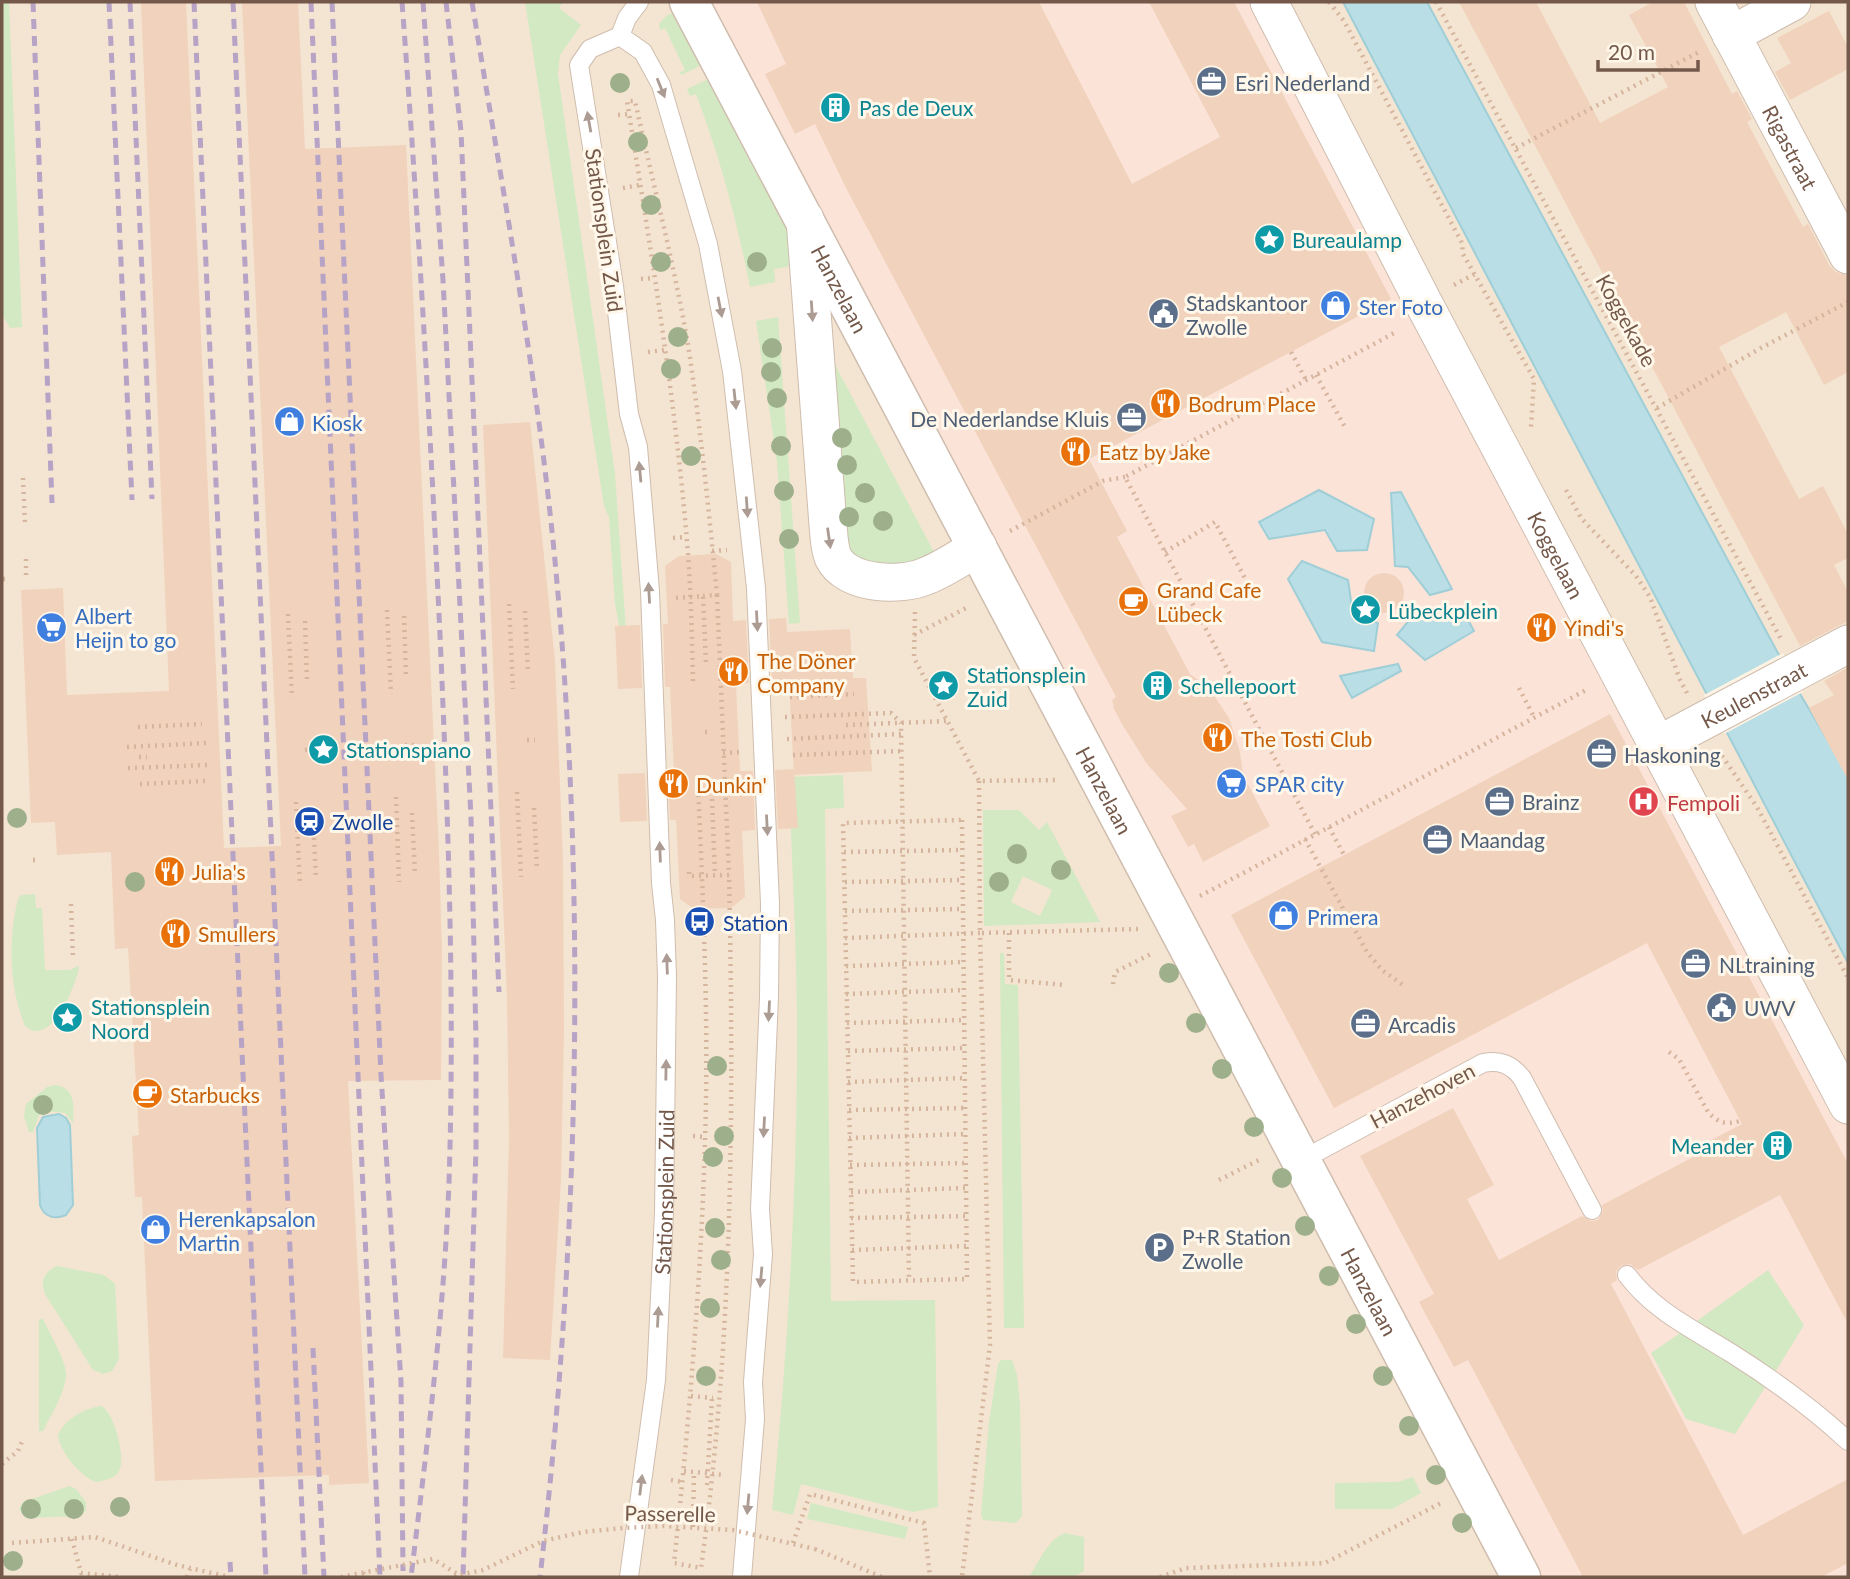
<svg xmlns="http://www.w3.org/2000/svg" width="1850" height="1579" font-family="Lato,sans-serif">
  <rect width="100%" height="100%" fill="#fcf3e4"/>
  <path fill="#f4e5d2" d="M 2,2 L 1848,2 L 1848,1577 L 2,1577 Z"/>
  <path fill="#fce3d8" d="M 707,2 L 1256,2 L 1413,308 L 1848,1127 L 1848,1577 L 1539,1577 Z"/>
  <path fill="#d2e9c3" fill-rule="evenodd" d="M 2,2 L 9,2 L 22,327 L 10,328 L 2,314 Z
    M 525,2 L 563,2 L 559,8 L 581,25 L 560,55 L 558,74 L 615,474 L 626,630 L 620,630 L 615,604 L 609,517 L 604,506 Z
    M 674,13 L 706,63 L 681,75 L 680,72 L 685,70 L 665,28 L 660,30 L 659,24 L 667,15 Z
    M 713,77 L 790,223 L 799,254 L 787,267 L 774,269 L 775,282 L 750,287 C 737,221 720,157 696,94 L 690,96 L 687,89 Z
    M 778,317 L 800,623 L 789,624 L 777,462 L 756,321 Z
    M 822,340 L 935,554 L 929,560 L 871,569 L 848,557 Z
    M 843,775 L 844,808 L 825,809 L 831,1301 L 935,1300 L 938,1507 L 913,1512 L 801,1484 L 793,1515 L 772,1510 C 787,1360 796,1210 797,1059 C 798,965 792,871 789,777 Z
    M 983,810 L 1019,810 L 1039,830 L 1047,822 L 1100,922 L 984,926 ZM 1023,876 L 1052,890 L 1040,916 L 1011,902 Z
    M 35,894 L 36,908 L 42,908 L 45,970 L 70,970 L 78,966 L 79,967 C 76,985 51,1049 25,1026 C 9,987 8,939 18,899 L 21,895 Z
    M 1000,953 L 1004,953 L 1005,984 L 1018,985 L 1024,1328 L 1004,1328 Z
    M 55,1085 C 76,1088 74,1106 73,1123 L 65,1113 L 47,1111 L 39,1115 L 33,1132 L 29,1132 L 24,1116 L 26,1104 L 47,1087 Z
    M 57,1266 L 104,1275 L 115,1284 L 119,1359 L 112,1371 L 103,1374 L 93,1370 L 45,1294 C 40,1281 44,1272 57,1266 Z
    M 1768,1270 L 1804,1325 L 1776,1371 L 1694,1323 Z
    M 39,1319 L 43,1319 C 50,1334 66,1360 66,1375 C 66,1391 50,1417 43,1431 L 39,1431 Z
    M 1680,1333 L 1766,1386 L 1735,1434 L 1686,1419 L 1651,1353 Z
    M 1001,1360 L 1012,1360 L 1017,1375 L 1020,1404 L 1022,1516 L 1016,1523 L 983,1520 L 981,1514 L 989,1422 L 998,1364 Z
    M 101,1406 C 115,1412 128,1464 117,1474 C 112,1479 103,1481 96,1482 C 81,1477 60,1452 58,1436 C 63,1420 85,1408 101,1406 Z
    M 1413,1477 L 1421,1493 L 1392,1509 L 1335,1509 L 1335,1483 L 1398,1482 Z
    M 70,1486 L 76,1489 L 86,1502 L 86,1510 L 80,1516 L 26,1518 L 19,1509 L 23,1502 Z
    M 811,1503 L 908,1527 L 905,1539 L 807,1519 Z
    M 1065,1533 L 1084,1537 L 1084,1571 L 1073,1577 L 1029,1577 C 1039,1562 1047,1540 1065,1533 Z"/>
  <path fill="#b9dee5" stroke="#9fced7" stroke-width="2" d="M 1343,2 L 1427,2 L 1800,694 L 1848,774 L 1848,963 Z
    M 1319,490 L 1374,519 L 1367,550 L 1337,551 L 1325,530 L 1269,539 L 1259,522 Z
    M 1401,492 L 1452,589 L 1430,595 L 1408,567 L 1395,566 L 1391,493 Z
    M 1302,561 L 1348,580 L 1353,615 L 1378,623 L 1374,651 L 1322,642 L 1288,579 Z
    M 1415,613 L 1468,620 L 1474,631 L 1425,660 L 1397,635 Z
    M 1398,664 L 1401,671 L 1352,698 L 1340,676 Z
    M 59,1114 L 66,1118 L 70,1125 L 73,1205 L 66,1215 C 55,1220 44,1217 40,1205 L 37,1128 L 43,1117 Z"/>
  <path fill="#fcf3e4" d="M 1783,653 L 1803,692 L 1724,734 L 1704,695 Z"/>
  <path fill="#f1d2bc" d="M 141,2 L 186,2 L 224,848 L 281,846 L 242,2 L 298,2 L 305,149 L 406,145 L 439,852 L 442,951 L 441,1080 L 348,1081 L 369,1483 L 329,1485 L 329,1475 L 155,1481 L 142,1197 L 135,1197 L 132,1136 L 139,1135 L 128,948 L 115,949 L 111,852 L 57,855 L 55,822 L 31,823 L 21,590 L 63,588 L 67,695 L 169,691 Z
    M 757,2 L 1039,2 L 1132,184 L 1220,137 L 1149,2 L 1234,2 L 1391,299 L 1089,459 L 1127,531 L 1117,537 L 1190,674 L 1209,688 L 1229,718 L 1240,752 L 1243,775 L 1270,826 L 1203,862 L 1194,844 L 1188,847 L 1171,816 L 1187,809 L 1147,764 L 1122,724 L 1113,707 L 1114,706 L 1112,700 L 1116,697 L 846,188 L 815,124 L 795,134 L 765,74 L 786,64 Z
    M 1459,2 L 1536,2 L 1600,123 L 1668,87 L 1629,15 L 1653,2 L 1684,2 L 1732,94 L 1737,91 L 1752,119 L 1747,122 L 1803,227 L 1808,224 L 1829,265 L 1836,272 L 1848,276 L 1848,372 L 1824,385 L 1786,312 L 1719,347 L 1799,499 L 1823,486 L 1848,534 L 1848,558 L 1834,565 L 1848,592 L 1848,621 L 1800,646 Z
    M 1829,11 L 1848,47 L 1848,69 L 1790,100 L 1775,72 L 1791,63 L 1777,38 Z
    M 530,422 L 555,661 L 563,859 L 564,1031 L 561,1180 L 550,1360 L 503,1358 L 509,1139 L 507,998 L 483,425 Z
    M 716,554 L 731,562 L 733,621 L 746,620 L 749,683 L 736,684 L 740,771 L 753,771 L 755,830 L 742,831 L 745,897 L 731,908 L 694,909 L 680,899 L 676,820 L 670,820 L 668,772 L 674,772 L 670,687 L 665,687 L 663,624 L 668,624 L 665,566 L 679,556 Z
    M1364 593a20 20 0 1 1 40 0a20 20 0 1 1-40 0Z
    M 786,618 L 787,632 L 850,629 L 853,678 L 866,678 L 872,771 L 794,775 L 789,682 L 772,682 L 769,619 Z
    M 640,625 L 642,688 L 618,689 L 615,626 Z
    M 1847,668 L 1848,671 L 1848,780 L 1809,708 L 1834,695 L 1824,681 Z
    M 1610,714 L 1848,1164 L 1848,1324 L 1780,1195 L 1638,1270 L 1630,1264 L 1620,1266 L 1616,1272 L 1617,1280 L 1611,1284 L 1743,1535 L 1848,1479 L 1848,1563 L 1821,1577 L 1583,1577 L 1468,1360 L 1454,1367 L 1419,1302 L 1434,1294 L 1360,1156 L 1453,1108 L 1494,1185 L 1467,1199 L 1499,1260 L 1582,1216 L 1591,1221 L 1598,1220 L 1603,1211 L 1602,1205 L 1695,1156 L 1692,1150 L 1742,1124 L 1647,943 L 1334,1108 L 1231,915 Z
    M 794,769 L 798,828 L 778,829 L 775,770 Z
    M 645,773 L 647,821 L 620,822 L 618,774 Z"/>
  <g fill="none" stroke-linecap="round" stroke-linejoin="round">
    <defs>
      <g id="service">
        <path d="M 620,36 L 643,52 L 661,85 L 708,244 L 732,371 L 756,588 L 770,903 L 769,997 L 760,1209 L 763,1254 L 753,1382 L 755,1419 L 742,1577"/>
        <path d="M 1300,1161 L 1483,1063 C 1500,1060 1511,1064 1522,1078 L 1592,1210"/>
        <path d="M 1627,1275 C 1655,1312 1693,1329 1731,1353 C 1774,1380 1811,1407 1848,1441"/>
        <path id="s1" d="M 629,1577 L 656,1380 L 664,1213 L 667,977 L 665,920 L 661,883 L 650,591 L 638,447 L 629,414 L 614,286 L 579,65 L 590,49 L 620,36 L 627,18 L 639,2"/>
      </g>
      <g id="minor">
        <path id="s2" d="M 1269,2 L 1423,302 L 1848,1105"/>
        <path id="s3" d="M 1714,2 L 1848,255"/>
        <path d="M 1731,35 L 1792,2"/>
        <path d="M 805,219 L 828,525 C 829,535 829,547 833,557 C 846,585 901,587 926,576 C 944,569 961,557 978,547"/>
        <path id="s4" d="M 1658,745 L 1848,644"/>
      </g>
      <g id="tertiary">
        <path id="s5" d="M 689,2 L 1521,1577"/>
      </g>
    </defs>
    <use href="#service" stroke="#cfbdae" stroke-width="20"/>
    <use href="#minor" stroke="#cfbdae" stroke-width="39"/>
    <use href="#tertiary" stroke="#cfbdae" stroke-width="41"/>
    <path stroke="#d6b59f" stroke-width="4.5" stroke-dasharray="2 5" stroke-linecap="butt" d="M 1329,2 L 1344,21 L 1462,243 L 1463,254 L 1534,379 L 1531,427
      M 1436,2 L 1782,641
      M 618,115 L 629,114
      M 1516,148 L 1701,51
      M 623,188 L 640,185
      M 641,279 L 653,278
      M 1454,285 L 1475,274
      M 648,352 L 664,350
      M 1291,352 L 1306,380
      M 1316,375 L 1346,429
      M 1657,408 L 1761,348 L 1848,302
      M 23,478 L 25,524
      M 1566,490 L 1581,518 L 1636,576 L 1650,597 L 1680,680 L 1687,693
      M 1010,531 L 1103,481 L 1125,477
      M 673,538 L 686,537
      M 712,551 L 727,550
      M 1165,552 L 1215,522 L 1247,582
      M 26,559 L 26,578
      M 3,579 L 7,579
      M 717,595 L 729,875
      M 676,598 L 703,596 L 706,664
      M 509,604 L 513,689
      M 387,610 L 391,694
      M 525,611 L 528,672
      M 915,612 L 914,658 L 979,781 L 1059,780
      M 288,614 L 292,698
      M 404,616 L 406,676
      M 305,621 L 307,681
      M 914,635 L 970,606
      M 693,681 C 692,638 691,596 688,554 C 676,402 651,251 627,101 L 635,101 C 653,184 675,267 689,351 C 701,432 709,513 717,595 L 703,596
      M 1519,688 L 1534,717
      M 790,697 L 854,694
      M 785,717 L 891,713 L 901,723 L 909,1280
      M 846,725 L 947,721
      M 138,727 L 202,724
      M 705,732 L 712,732
      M 787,739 L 902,734
      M 527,740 L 535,740
      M 405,745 L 414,745
      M 127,747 L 206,743
      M 305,750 L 314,749
      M 1718,750 L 1757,807 L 1848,978
      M 723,753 L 740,752
      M 793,755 L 902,751
      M 139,757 L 147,757
      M 128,768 L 207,765
      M 979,781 L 980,933 L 1138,929
      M 140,784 L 205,781
      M 517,792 L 521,877
      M 396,797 L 399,882
      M 712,799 L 715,875
      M 296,802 L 300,886
      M 534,808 L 537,868
      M 412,813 L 415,874
      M 313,817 L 316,878
      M 962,820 L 967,1279 L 853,1282 L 843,823 Z
      M 1329,827 L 1344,855
      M 1315,834 L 1125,477 L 1398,331
      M 1305,839 L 1367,952 L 1382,970 L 1403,985
      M 844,852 L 962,850
      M 33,860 L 40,860
      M 689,872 L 689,876 L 729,875 C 734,1106 733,1339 701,1568 L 674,1563 C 689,1422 701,1281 705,1140 C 709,1021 703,902 698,784
      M 845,882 L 963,880
      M 1200,896 L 1588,689
      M 71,904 L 73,960
      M 845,911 L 963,909
      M 1009,933 L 1009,980 L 1065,985
      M 845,938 L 980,933 L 990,1345 L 962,1577
      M 846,966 L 963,962
      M 1113,984 L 1115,972 L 1151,954
      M 846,994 L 964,990
      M 847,1023 L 964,1020
      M 848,1051 L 964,1048
      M 1669,1052 L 1679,1059 L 1708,1112 C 1718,1123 1726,1125 1740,1121
      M 848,1082 L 965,1078
      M 849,1110 L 965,1108
      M 693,1136 L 706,1137
      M 849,1138 L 965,1134
      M 850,1165 L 965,1163
      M 1219,1180 L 1259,1160
      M 851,1192 L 965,1188
      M 851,1218 L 966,1216
      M 852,1250 L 966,1246
      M 691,1396 L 713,1398
      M 2,1464 L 18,1451 L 23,1439
      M 684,1471 L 725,1475
      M 671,1480 L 683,1482
      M 707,1485 L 712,1398
      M 693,1527 L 694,1472
      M 72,1539 L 81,1573 L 120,1577
      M 12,1543 L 95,1537 L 177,1565 L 229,1577
      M 793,1543 L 810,1494 L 924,1523 L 930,1577
      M 815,1549 L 882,1577
      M 363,1573 L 367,1577
      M 187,1577 L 190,1569
      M 455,1577 L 459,1575
      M 1160,1577 L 1186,1568 L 1325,1563 L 1441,1503"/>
    <use href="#service" stroke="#fff" stroke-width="18"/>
    <use href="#minor" stroke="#fff" stroke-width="37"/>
    <use href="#tertiary" stroke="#fff" stroke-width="38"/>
    <path stroke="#b6a3c5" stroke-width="5" stroke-dasharray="10 7" stroke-linecap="butt" d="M 33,2 L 52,503
      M 109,2 L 132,500
      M 130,2 L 152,499
      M 194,2 L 266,1577
      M 233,2 L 305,1577
      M 311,2 L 380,1577
      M 332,2 L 381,1075 L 401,1382 L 403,1571
      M 402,2 C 418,213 430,424 440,635 C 448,818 455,1000 449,1182 C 444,1314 427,1446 411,1577
      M 423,2 L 443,280 L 471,817 L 476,1039 L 476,1148 L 463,1577
      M 446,2 L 461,131 L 499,992
      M 472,2 C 502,187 537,373 555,561 C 587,898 579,1241 540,1577
      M 313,1348 L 324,1577
      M 230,1562 L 231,1577"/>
    <path stroke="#d6b59f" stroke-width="4.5" stroke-dasharray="2 5" stroke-linecap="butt" d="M 341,1577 L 433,1559 L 459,1575 L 483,1570 L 543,1541 L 583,1532 L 623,1528 L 664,1526 L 733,1530 L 815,1549"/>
  </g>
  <g fill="#9eb08b">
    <circle cx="620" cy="83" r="10"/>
    <circle cx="638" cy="142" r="10"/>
    <circle cx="651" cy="205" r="10"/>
    <circle cx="661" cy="262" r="10"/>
    <circle cx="757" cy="262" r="10"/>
    <circle cx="678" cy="337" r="10"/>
    <circle cx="772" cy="348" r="10"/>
    <circle cx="671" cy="369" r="10"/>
    <circle cx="771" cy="372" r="10"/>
    <circle cx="777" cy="398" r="10"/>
    <circle cx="842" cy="438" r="10"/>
    <circle cx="781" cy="446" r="10"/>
    <circle cx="691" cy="456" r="10"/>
    <circle cx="847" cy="465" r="10"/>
    <circle cx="784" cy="491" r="10"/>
    <circle cx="865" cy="493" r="10"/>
    <circle cx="849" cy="517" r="10"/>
    <circle cx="883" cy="521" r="10"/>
    <circle cx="789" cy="539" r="10"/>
    <circle cx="17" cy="818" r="10"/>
    <circle cx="1017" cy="854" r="10"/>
    <circle cx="1061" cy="870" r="10"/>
    <circle cx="135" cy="882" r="10"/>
    <circle cx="999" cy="882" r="10"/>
    <circle cx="1169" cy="973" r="10"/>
    <circle cx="1196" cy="1023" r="10"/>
    <circle cx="717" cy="1066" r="10"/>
    <circle cx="1222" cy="1069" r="10"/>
    <circle cx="43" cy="1105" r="10"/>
    <circle cx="1254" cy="1127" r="10"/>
    <circle cx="724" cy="1136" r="10"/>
    <circle cx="713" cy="1157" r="10"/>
    <circle cx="1282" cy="1178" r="10"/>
    <circle cx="1305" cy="1226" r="10"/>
    <circle cx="715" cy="1228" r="10"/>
    <circle cx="721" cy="1260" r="10"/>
    <circle cx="1329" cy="1276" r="10"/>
    <circle cx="710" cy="1308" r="10"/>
    <circle cx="1356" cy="1324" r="10"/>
    <circle cx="706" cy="1376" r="10"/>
    <circle cx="1383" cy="1376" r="10"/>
    <circle cx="1409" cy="1426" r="10"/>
    <circle cx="1436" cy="1475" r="10"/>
    <circle cx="120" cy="1507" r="10"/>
    <circle cx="31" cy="1509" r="10"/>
    <circle cx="74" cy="1509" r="10"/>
    <circle cx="1462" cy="1523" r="10"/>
    <circle cx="13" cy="1561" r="10"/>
  </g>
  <defs><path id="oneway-solid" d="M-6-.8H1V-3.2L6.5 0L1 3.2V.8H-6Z" transform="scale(1.75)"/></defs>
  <g fill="#ac9b92">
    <use href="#oneway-solid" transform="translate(661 88) rotate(68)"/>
    <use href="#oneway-solid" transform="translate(589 122) rotate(-100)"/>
    <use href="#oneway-solid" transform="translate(720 307) rotate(79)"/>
    <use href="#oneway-solid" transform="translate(812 311) rotate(86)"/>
    <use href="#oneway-solid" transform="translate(735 399) rotate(84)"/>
    <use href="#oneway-solid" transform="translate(640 472) rotate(-95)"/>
    <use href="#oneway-solid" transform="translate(747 507) rotate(86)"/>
    <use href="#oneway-solid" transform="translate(829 538) rotate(82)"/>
    <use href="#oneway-solid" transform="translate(649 593) rotate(-93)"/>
    <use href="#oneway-solid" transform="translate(757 621) rotate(87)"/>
    <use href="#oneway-solid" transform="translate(767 825) rotate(87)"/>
    <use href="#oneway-solid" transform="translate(660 852) rotate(-92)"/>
    <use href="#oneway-solid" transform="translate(667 964) rotate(-92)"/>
    <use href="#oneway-solid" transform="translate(769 1011) rotate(93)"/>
    <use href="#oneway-solid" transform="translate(666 1070) rotate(-89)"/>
    <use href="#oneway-solid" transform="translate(764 1127) rotate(93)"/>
    <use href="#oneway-solid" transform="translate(761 1277) rotate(95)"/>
    <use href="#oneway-solid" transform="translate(658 1317) rotate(-87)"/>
    <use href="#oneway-solid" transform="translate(641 1485) rotate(-83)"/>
    <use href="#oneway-solid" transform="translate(748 1504) rotate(95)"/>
  </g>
  <defs>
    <symbol id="office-disc" viewBox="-11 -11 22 22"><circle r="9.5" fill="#5c6f8a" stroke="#fff7ea"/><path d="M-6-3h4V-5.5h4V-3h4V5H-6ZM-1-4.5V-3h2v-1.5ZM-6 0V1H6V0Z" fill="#fff"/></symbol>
    <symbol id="building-disc" viewBox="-11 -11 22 22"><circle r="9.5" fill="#0f9aa8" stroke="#fff7ea"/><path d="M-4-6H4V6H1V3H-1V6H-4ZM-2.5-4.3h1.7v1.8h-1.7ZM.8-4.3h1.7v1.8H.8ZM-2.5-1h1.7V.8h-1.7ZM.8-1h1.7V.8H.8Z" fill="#fff"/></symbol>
    <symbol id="sight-disc" viewBox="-11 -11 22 22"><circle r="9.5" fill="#0f9aa8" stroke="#fff7ea"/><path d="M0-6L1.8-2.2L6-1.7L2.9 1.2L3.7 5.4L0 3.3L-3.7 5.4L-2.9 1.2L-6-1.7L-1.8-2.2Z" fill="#fff"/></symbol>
    <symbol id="shop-disc" viewBox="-11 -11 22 22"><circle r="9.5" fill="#3f7fe0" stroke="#fff7ea"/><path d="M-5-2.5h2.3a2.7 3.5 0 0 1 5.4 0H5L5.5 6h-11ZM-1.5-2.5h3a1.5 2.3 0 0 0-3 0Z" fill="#fff"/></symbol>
    <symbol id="civic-disc" viewBox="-11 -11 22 22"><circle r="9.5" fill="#5c6f8a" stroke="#fff7ea"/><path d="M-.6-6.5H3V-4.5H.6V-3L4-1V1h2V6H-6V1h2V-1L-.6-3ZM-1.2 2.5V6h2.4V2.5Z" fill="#fff"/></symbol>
    <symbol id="restaurant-disc" viewBox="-11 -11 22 22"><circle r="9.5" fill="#e8710a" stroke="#fff7ea"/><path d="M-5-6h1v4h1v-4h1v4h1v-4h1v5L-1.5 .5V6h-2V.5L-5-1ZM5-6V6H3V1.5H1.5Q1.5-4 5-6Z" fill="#fff"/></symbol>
    <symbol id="cafe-disc" viewBox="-11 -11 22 22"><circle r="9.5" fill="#e8710a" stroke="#fff7ea"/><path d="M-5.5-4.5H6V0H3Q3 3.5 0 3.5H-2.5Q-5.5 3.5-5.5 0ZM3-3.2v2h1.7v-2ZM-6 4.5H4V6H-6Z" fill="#fff"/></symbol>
    <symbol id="supermarket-disc" viewBox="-11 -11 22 22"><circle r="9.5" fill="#3f7fe0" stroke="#fff7ea"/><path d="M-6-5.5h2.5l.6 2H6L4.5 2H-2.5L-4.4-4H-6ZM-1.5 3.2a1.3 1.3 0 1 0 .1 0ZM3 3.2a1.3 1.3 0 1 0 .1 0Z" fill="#fff"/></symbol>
    <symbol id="hospital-disc" viewBox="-11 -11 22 22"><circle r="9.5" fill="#e0444e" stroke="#fff7ea"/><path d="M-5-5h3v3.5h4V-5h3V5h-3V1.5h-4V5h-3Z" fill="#fff"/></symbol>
    <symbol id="station-disc" viewBox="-11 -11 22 22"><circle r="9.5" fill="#1a4fb4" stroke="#fff7ea"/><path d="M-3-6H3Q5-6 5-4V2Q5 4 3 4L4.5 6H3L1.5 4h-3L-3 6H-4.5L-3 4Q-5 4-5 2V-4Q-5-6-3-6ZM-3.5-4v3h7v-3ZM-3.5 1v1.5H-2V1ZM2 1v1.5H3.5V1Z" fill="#fff"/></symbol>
    <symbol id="bus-disc" viewBox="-11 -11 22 22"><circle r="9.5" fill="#1a4fb4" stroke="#fff7ea"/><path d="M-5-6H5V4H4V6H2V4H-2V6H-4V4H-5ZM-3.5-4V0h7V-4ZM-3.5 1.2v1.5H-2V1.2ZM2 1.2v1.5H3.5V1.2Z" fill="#fff"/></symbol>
    <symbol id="parking-disc" viewBox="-11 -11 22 22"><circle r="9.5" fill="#5c6f8a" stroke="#fff7ea"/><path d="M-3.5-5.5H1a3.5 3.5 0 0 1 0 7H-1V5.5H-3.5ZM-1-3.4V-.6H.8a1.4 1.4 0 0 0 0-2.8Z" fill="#fff"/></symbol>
  </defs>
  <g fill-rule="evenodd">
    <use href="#office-disc" x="1194" y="64" width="35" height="35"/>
    <use href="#building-disc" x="818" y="90" width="35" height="35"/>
    <use href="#sight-disc" x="1252" y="222" width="35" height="35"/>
    <use href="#shop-disc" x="1318" y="288" width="35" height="35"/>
    <use href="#civic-disc" x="1146" y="296" width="35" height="35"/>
    <use href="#restaurant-disc" x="1148" y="386" width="35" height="35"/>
    <use href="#office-disc" x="1114" y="400" width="35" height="35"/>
    <use href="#shop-disc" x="272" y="404" width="35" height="35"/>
    <use href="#restaurant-disc" x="1058" y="434" width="35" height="35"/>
    <use href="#cafe-disc" x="1116" y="584" width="35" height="35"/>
    <use href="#sight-disc" x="1348" y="592" width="35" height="35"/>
    <use href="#supermarket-disc" x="34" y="610" width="35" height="35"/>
    <use href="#restaurant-disc" x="1524" y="610" width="35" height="35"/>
    <use href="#restaurant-disc" x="716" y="654" width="35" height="35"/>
    <use href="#building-disc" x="1140" y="668" width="35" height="35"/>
    <use href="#sight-disc" x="926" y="668" width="35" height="35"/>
    <use href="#restaurant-disc" x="1200" y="720" width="35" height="35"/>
    <use href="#sight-disc" x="306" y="732" width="35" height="35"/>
    <use href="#office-disc" x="1584" y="736" width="35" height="35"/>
    <use href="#supermarket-disc" x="1214" y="766" width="35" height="35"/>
    <use href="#restaurant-disc" x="656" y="766" width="35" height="35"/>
    <use href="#office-disc" x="1482" y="784" width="35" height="35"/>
    <use href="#hospital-disc" x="1626" y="784" width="35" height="35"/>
    <use href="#station-disc" x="292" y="804" width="35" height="35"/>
    <use href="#office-disc" x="1420" y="822" width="35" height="35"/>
    <use href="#restaurant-disc" x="152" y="854" width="35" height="35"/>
    <use href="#shop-disc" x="1266" y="898" width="35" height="35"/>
    <use href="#bus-disc" x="682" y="904" width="35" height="35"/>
    <use href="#restaurant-disc" x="158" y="916" width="35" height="35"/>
    <use href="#office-disc" x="1678" y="946" width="35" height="35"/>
    <use href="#civic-disc" x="1704" y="990" width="35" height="35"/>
    <use href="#sight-disc" x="50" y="1000" width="35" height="35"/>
    <use href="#office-disc" x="1348" y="1006" width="35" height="35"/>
    <use href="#cafe-disc" x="130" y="1076" width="35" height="35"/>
    <use href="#building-disc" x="1760" y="1128" width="35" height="35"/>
    <use href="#shop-disc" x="138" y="1212" width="35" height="35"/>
    <use href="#parking-disc" x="1142" y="1230" width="35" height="35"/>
  </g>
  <g text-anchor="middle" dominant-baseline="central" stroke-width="6" stroke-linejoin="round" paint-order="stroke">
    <g font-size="21" fill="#4e5e75" stroke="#fff7ea" text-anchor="start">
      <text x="1235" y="82">Esri Nederland</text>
      <text x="1186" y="302">Stadskantoor<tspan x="1186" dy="24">Zwolle</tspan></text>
      <text x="1109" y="418" text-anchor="end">De Nederlandse Kluis</text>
      <text x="1624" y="754">Haskoning</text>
      <text x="1522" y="801">Brainz</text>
      <text x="1460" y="839">Maandag</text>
      <text x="1719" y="964">NLtraining</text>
      <text x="1744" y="1007">UWV</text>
      <text x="1388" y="1024">Arcadis</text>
      <text x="1182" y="1236">P+R Station<tspan x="1182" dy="24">Zwolle</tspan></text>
    </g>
    <g font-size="21" fill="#0d838f" stroke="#fff7ea" text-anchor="start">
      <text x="859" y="107">Pas de Deux</text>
      <text x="1292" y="239">Bureaulamp</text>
      <text x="1388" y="610">Lübeckplein</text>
      <text x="967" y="674">Stationsplein<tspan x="967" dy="24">Zuid</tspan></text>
      <text x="1180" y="685">Schellepoort</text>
      <text x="346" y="749">Stationspiano</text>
      <text x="91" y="1006">Stationsplein<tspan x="91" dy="24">Noord</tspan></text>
      <text x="1754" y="1145" text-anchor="end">Meander</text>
    </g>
    <g font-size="21" fill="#74594a" stroke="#fff7ea">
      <text stroke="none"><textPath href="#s3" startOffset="164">Rigastraat</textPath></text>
      <text transform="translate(605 230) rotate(82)">Stationsplein Zuid</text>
      <text stroke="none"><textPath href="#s5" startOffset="324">Hanzelaan</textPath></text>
      <text transform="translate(1627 320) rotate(61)">Koggekade</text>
      <text stroke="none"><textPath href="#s2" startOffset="623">Koggelaan</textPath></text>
      <text stroke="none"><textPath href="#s4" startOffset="108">Keulenstraat</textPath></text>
      <text stroke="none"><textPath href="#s5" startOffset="891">Hanzelaan</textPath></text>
      <text transform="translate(1422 1095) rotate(-28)">Hanzehoven</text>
      <text stroke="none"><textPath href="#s1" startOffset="387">Stationsplein Zuid</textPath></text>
      <text stroke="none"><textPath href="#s5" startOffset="1458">Hanzelaan</textPath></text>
      <text transform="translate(670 1513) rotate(1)">Passerelle</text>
    </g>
    <g font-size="21" fill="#366cbe" stroke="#fff7ea" text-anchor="start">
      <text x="1359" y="306">Ster Foto</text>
      <text x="312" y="422">Kiosk</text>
      <text x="75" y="615">Albert<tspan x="75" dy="24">Heijn to go</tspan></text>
      <text x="1255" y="783">SPAR city</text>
      <text x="1307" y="916">Primera</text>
      <text x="178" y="1218">Herenkapsalon<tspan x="178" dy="24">Martin</tspan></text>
    </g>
    <g font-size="21" fill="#c56008" stroke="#fff7ea" text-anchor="start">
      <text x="1188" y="403">Bodrum Place</text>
      <text x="1099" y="451">Eatz by Jake</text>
      <text x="1157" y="589">Grand Cafe<tspan x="1157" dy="24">Lübeck</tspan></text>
      <text x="1564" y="627">Yindi's</text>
      <text x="757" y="660">The Döner<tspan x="757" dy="24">Company</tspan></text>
      <text x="1241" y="738">The Tosti Club</text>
      <text x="696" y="784">Dunkin'</text>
      <text x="192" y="871">Julia's</text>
      <text x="198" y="933">Smullers</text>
      <text x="170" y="1094">Starbucks</text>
    </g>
    <g font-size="21" fill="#be3a42" stroke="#fff7ea" text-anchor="start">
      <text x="1667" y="802">Fempoli</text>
    </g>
    <g font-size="21" fill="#164399" stroke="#fff7ea" text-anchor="start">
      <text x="332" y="821">Zwolle</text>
      <text x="723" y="922">Station</text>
    </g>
  </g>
  <rect width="1850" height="1579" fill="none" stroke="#74594a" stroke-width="7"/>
  <path d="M1598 60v10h100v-10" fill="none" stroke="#74594a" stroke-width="3.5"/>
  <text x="1608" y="60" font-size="21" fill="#74594a" stroke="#fff7ea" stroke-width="5" paint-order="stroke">20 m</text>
</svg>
